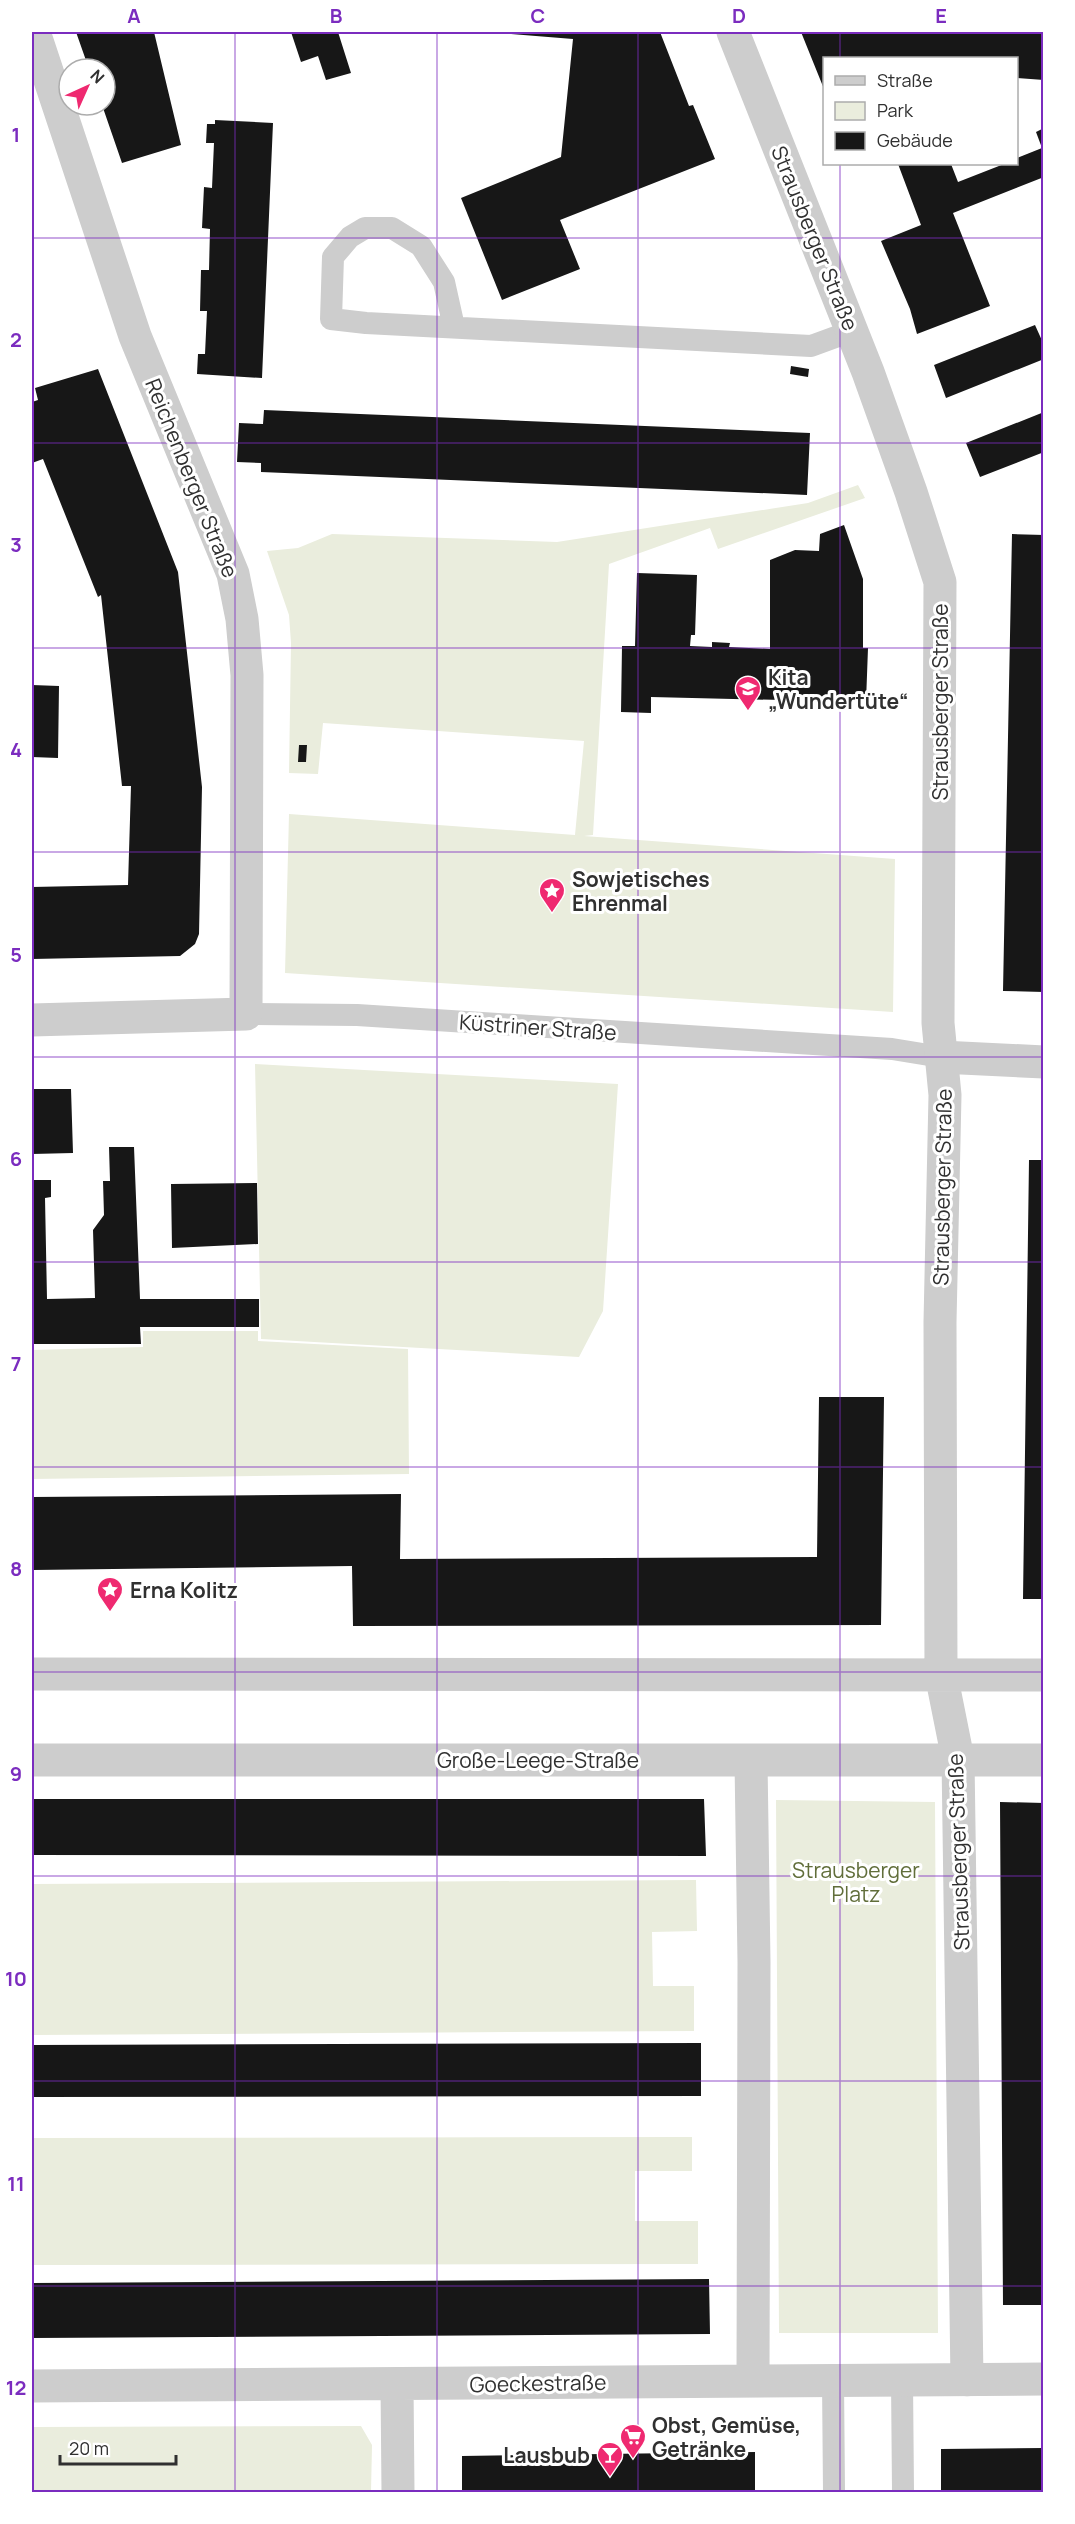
<svg xmlns="http://www.w3.org/2000/svg" width="1075" height="2524" font-family="Manrope,sans-serif">
  <rect width="100%" height="100%" fill="#fff"/>
  <path fill="#eaeddd" d="M 858,485 L 865,498 L 718,549 L 710,528 L 609,564 L 593,835 L 584,836 L 895,859 L 893,1012 L 285,973 L 289,814 L 575,835 L 584,741 L 323,723 L 318,774 L 289,773 L 291,643 L 289,615 L 267,551 L 298,548 L 332,534 L 557,542 L 808,503 Z
    M 255,1064 L 618,1084 L 603,1311 L 579,1357 L 261,1339 Z
    M 143,1331 L 258,1331 L 258,1341 L 408,1349 L 409,1474 L 32,1479 L 32,1350 L 143,1347 Z
    M 776,1800 L 935,1802 L 938,2333 L 779,2333 Z
    M 696,1880 L 697,1931 L 652,1932 L 653,1986 L 694,1986 L 694,2031 L 32,2035 L 32,1884 Z
    M 692,2137 L 692,2171 L 635,2171 L 635,2221 L 698,2221 L 698,2264 L 32,2265 L 32,2138 Z
    M 361,2426 L 372,2445 L 371,2492 L 32,2492 L 32,2427 Z"/>
  <path fill="#171717" d="M 76,32 L 154,32 L 181,145 L 122,163 L 102,105 L 105,105 L 105,69 L 89,69 Z
    M 291,32 L 338,32 L 351,73 L 326,80 L 318,56 L 301,62 Z
    M 486,32 L 660,32 L 689,106 L 693,105 L 715,159 L 560,220 L 580,269 L 502,300 L 461,198 L 561,157 L 573,39 Z
    M 801,32 L 1044,32 L 1044,80 L 1017,78 L 1017,58 L 824,58 L 824,89 Z
    M 215,120 L 273,123 L 262,378 L 197,374 L 198,354 L 205,354 L 207,311 L 200,311 L 201,270 L 209,270 L 210,229 L 202,228 L 204,187 L 212,188 L 214,143 L 206,143 L 207,124 L 215,124 Z
    M 1044,128 L 1044,177 L 953,213 L 990,306 L 917,334 L 910,309 L 881,241 L 921,225 L 898,164 L 951,164 L 958,182 L 1004,164 L 1017,164 L 1017,158 L 1042,148 L 1036,132 Z
    M 1035,325 L 1044,345 L 1044,359 L 946,398 L 934,365 Z
    M 791,366 L 809,369 L 808,377 L 790,374 Z
    M 98,369 L 178,572 L 202,787 L 199,934 L 195,944 L 180,956 L 32,959 L 32,887 L 128,885 L 131,786 L 122,786 L 101,595 L 98,597 L 43,459 L 32,463 L 32,402 L 38,400 L 35,388 Z
    M 264,410 L 810,433 L 807,495 L 261,472 L 261,463 L 237,462 L 239,423 L 263,424 Z
    M 1044,412 L 1044,452 L 980,477 L 966,443 Z
    M 844,525 L 863,579 L 863,648 L 868,648 L 866,702 L 651,697 L 651,713 L 621,712 L 622,646 L 635,646 L 637,573 L 697,575 L 695,635 L 691,635 L 690,646 L 712,647 L 712,642 L 730,643 L 729,647 L 770,649 L 770,560 L 795,550 L 819,551 L 820,534 Z
    M 1012,534 L 1044,535 L 1044,992 L 1003,991 Z
    M 32,685 L 59,686 L 58,758 L 32,757 Z
    M 299,745 L 307,745 L 306,762 L 298,762 Z
    M 32,1089 L 71,1089 L 73,1153 L 32,1154 Z
    M 109,1147 L 134,1147 L 140,1299 L 259,1299 L 259,1327 L 140,1327 L 141,1344 L 32,1344 L 32,1180 L 51,1180 L 51,1197 L 45,1198 L 47,1299 L 95,1298 L 93,1230 L 104,1215 L 103,1181 L 110,1181 Z
    M 1029,1160 L 1044,1160 L 1044,1599 L 1023,1599 Z
    M 257,1183 L 258,1244 L 172,1248 L 171,1184 Z
    M 819,1397 L 884,1397 L 881,1625 L 353,1626 L 352,1566 L 32,1570 L 32,1497 L 401,1494 L 400,1559 L 817,1557 Z
    M 32,1799 L 704,1799 L 706,1856 L 32,1855 Z
    M 1000,1802 L 1044,1803 L 1044,2305 L 1003,2305 Z
    M 701,2043 L 701,2096 L 32,2097 L 32,2045 Z
    M 709,2279 L 710,2334 L 32,2338 L 32,2283 Z
    M 1044,2448 L 1044,2492 L 941,2492 L 941,2449 Z
    M 755,2452 L 755,2492 L 462,2492 L 462,2456 Z"/>
  <g fill="none" stroke-linecap="round" stroke-linejoin="round">
    <path stroke="#cdcdcd" stroke-width="22" d="M 454,327 L 444,282 L 421,246 L 392,228 L 365,228 L 350,237 L 333,257 L 331,319 L 366,323 L 811,346 L 852,331
      M 246,1014 L 357,1015 L 892,1049 L 941,1057
      M 833,2380 L 834,2492
      M 902,2380 L 903,2492"/>
    <path stroke="#cdcdcd" stroke-width="33" d="M 733,32 L 868,372 L 911,492 L 940,582 L 938,1023 L 945,1095 L 940,1322 L 941,1674 L 958,1759 L 967,2380
      M 32,1020 L 246,1014 L 247,675 L 242,619 L 233,574 L 135,336 L 34,32
      M 941,1057 L 1044,1062
      M 32,1674 L 1044,1675
      M 32,1760 L 1044,1760
      M 751,1761 L 754,1962 L 753,2380
      M 397,2384 L 398,2492
      M 32,2386 L 1044,2379"/>
  </g>
  <path fill="none" stroke="#7b2cbf" stroke-width="1.5" stroke-opacity="0.55" d="M 235,32 L 235,2492M 437,32 L 437,2492M 638,32 L 638,2492M 840,32 L 840,58M 840,164 L 840,2492M 32,238 L 1044,238M 32,443 L 1044,443M 32,648 L 1044,648M 32,852 L 1044,852M 32,1057 L 1044,1057M 32,1262 L 1044,1262M 32,1467 L 1044,1467M 32,1672 L 1044,1672M 32,1876 L 1044,1876M 32,2081 L 1044,2081M 32,2286 L 1044,2286"/>
  <defs>
    <symbol id="school-pin" viewBox="-11 -11 22 30"><path d="M0 17L-7.5 6A9.5 9.5 0 1 1 7.5 6Z" fill="#ef2970" stroke="#fff"/><path d="M0-5L7-2L0 1L-7-2ZM-4 1L0 2.5L4 1V4Q0 6-4 4Z" fill="#fff"/></symbol>
    <symbol id="sight-pin" viewBox="-11 -11 22 30"><path d="M0 17L-7.5 6A9.5 9.5 0 1 1 7.5 6Z" fill="#ef2970" stroke="#fff"/><path d="M0-6L1.8-2.2L6-1.7L2.9 1.2L3.7 5.4L0 3.3L-3.7 5.4L-2.9 1.2L-6-1.7L-1.8-2.2Z" fill="#fff"/></symbol>
    <symbol id="supermarket-pin" viewBox="-11 -11 22 30"><path d="M0 17L-7.5 6A9.5 9.5 0 1 1 7.5 6Z" fill="#ef2970" stroke="#fff"/><path d="M-6-5.5h2.5l.6 2H6L4.5 2H-2.5L-4.4-4H-6ZM-1.5 3.2a1.3 1.3 0 1 0 .1 0ZM3 3.2a1.3 1.3 0 1 0 .1 0Z" fill="#fff"/></symbol>
    <symbol id="bar-pin" viewBox="-11 -11 22 30"><path d="M0 17L-7.5 6A9.5 9.5 0 1 1 7.5 6Z" fill="#ef2970" stroke="#fff"/><path d="M-6-5H6L.8 .8V4.5H3.5V6h-7V4.5H-.8V.8Z" fill="#fff"/></symbol>
  </defs>
  <g fill-rule="evenodd">
    <use href="#school-pin" x="733" y="674" width="30" height="40"/>
    <use href="#sight-pin" x="537" y="876" width="30" height="40"/>
    <use href="#sight-pin" x="95" y="1575" width="30" height="40"/>
    <use href="#supermarket-pin" x="618" y="2422" width="30" height="40"/>
    <use href="#bar-pin" x="595" y="2440" width="30" height="40"/>
  </g>
  <g text-anchor="middle" dominant-baseline="central" stroke-width="6" stroke-linejoin="round" paint-order="stroke">
    <g font-size="21" fill="#303030" stroke="#fff">
      <text transform="translate(815 238) rotate(68)">Strausberger Straße</text>
      <text transform="translate(192 478) rotate(68)">Reichenberger Straße</text>
      <text transform="translate(940 702) rotate(-90)">Strausberger Straße</text>
      <text transform="translate(538 1027) rotate(4)">Küstriner Straße</text>
      <text transform="translate(942 1187) rotate(-89)">Strausberger Straße</text>
      <text x="538" y="1760">Große-Leege-Straße</text>
      <text transform="translate(958 1852) rotate(-92)">Strausberger Straße</text>
      <text transform="translate(538 2383) rotate(-1)">Goeckestraße</text>
    </g>
    <g font-size="21" font-weight="bold" fill="#303030" stroke="#fff" text-anchor="start">
      <text x="768" y="677">Kita<tspan x="768" dy="24">„Wundertüte“</tspan></text>
      <text x="572" y="879">Sowjetisches<tspan x="572" dy="24">Ehrenmal</tspan></text>
      <text x="130" y="1590">Erna Kolitz</text>
      <text x="652" y="2425">Obst, Gemüse,<tspan x="652" dy="24">Getränke</tspan></text>
      <text x="590" y="2455" text-anchor="end">Lausbub</text>
    </g>
    <g font-size="21" fill="#616e3a" stroke="#fff">
      <text x="856" y="1870">Strausberger<tspan x="856" dy="24">Platz</tspan></text>
    </g>
  </g>
  <rect width="1075" height="2524" fill="none" stroke="#ffffff" stroke-width="66"/>
  <rect x="823" y="57" width="195" height="108" fill="#ffffff" stroke="#acacac" stroke-width="1.5"/>
  <rect x="835" y="76" width="30" height="9" fill="#cdcdcd" stroke="#acacac" stroke-width="1.5"/>
  <text x="877" y="87" font-size="18" fill="#303030">Straße</text>
  <rect x="835" y="102" width="30" height="18" fill="#eaeddd" stroke="#acacac" stroke-width="1.5"/>
  <text x="877" y="117" font-size="18" fill="#303030">Park</text>
  <rect x="835" y="132" width="30" height="18" fill="#171717" stroke="#acacac" stroke-width="1.5"/>
  <text x="877" y="147" font-size="18" fill="#303030">Gebäude</text>
  <g transform="translate(87 87) rotate(45)"><circle r="28" fill="#ffffff" stroke="#acacac" stroke-width="1.5"/>
  <path d="M0-4.5L10 22L0 15L-10 22Z" fill="#ef2970"/>
  <text y="-9" font-size="16" font-weight="bold" text-anchor="middle" fill="#303030">N</text>
  </g>
  <path d="M60 2455v9h116v-9" fill="none" stroke="#303030" stroke-width="3"/>
  <text x="69" y="2455" font-size="18" fill="#303030" stroke="#ffffff" stroke-width="4.5" paint-order="stroke">20 m</text>
  <rect x="33" y="33" width="1009" height="2458" fill="none" stroke="#7b2cbf" stroke-width="2"/>
  <g font-size="20" text-anchor="middle" font-weight="bold" fill="#7b2cbf">
    <text x="134" y="23">A</text>
    <text x="336" y="23">B</text>
    <text x="538" y="23">C</text>
    <text x="739" y="23">D</text>
    <text x="941" y="23">E</text>
    <text x="16" y="142">1</text>
    <text x="16" y="347">2</text>
    <text x="16" y="552">3</text>
    <text x="16" y="757">4</text>
    <text x="16" y="962">5</text>
    <text x="16" y="1166">6</text>
    <text x="16" y="1371">7</text>
    <text x="16" y="1576">8</text>
    <text x="16" y="1781">9</text>
    <text x="16" y="1986">10</text>
    <text x="16" y="2191">11</text>
    <text x="16" y="2395">12</text>
  </g>
</svg>
